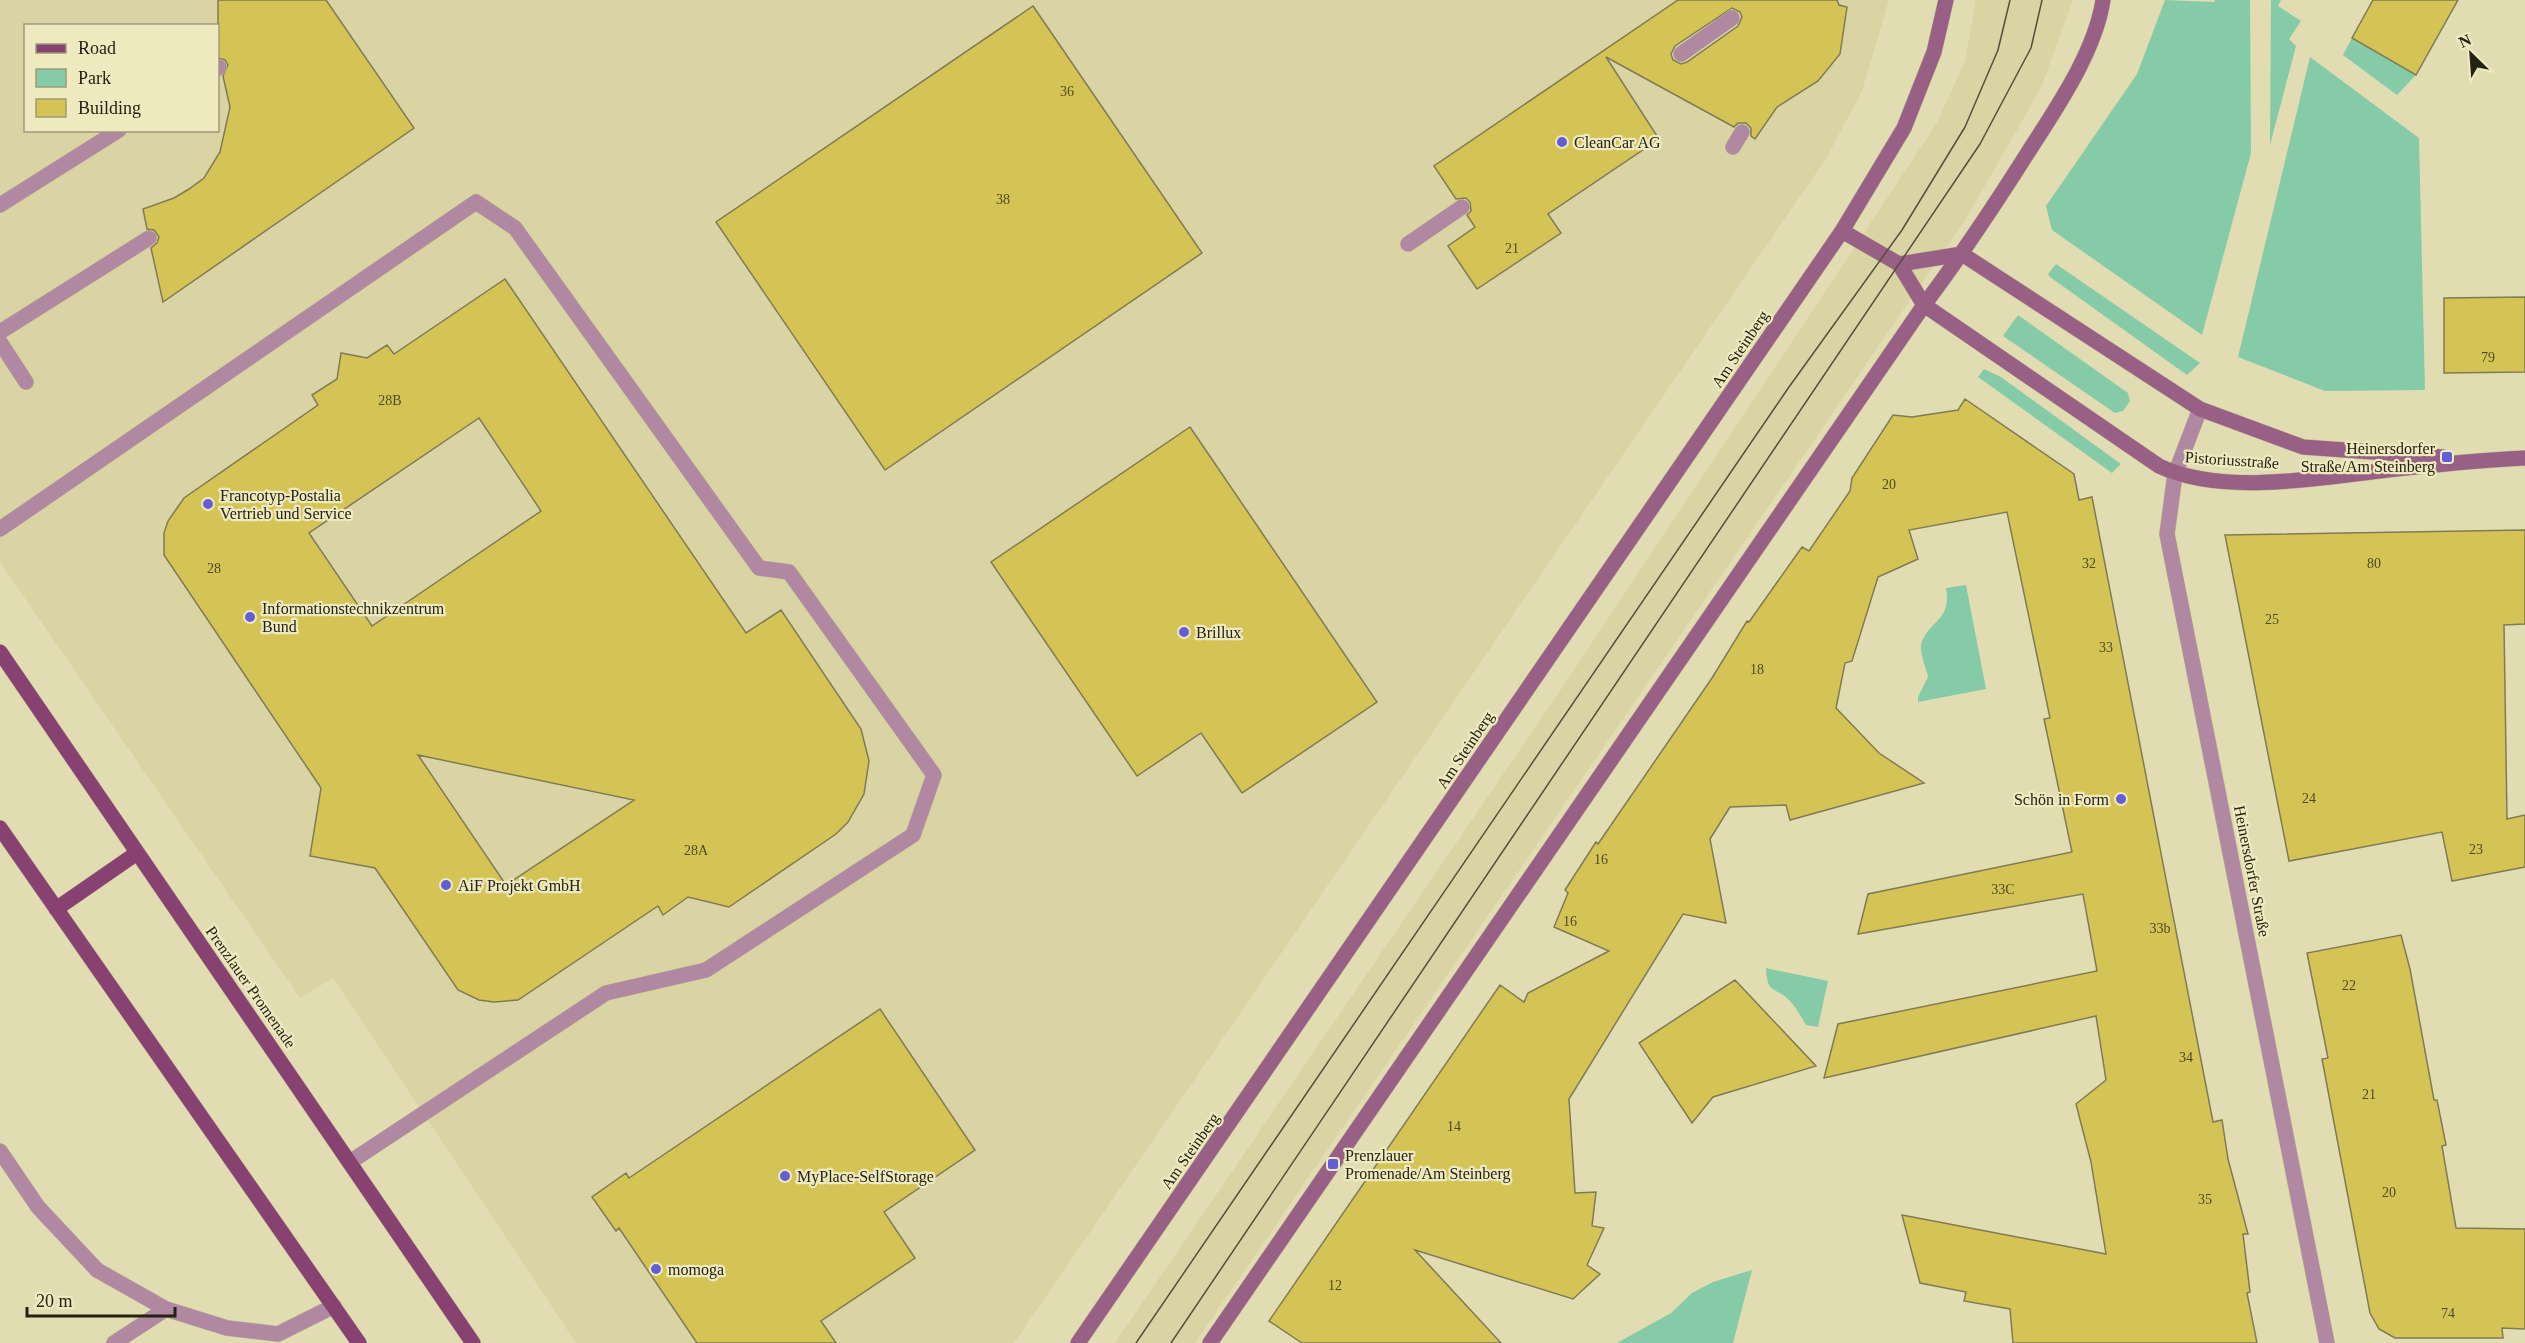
<svg xmlns="http://www.w3.org/2000/svg" width="2525" height="1343" font-family="'Times New Roman',serif">
  <rect width="100%" height="100%" fill="#e2dcb3"/>
  <path fill="#dad3a3" fill-rule="evenodd" d="M 0,0 L 1889,0 L 1862,91 L 1827,157 L 1014,1343 L 576,1343 L 333,978 L 300,998 L 0,562 ZM 26,26 L 218,26 L 218,130 L 26,130 Z
    M 1976,0 L 2073,0 L 2041,88 L 1967,217 L 1195,1343 L 1115,1343 L 1564,685 L 1937,123 L 1965,61 Z"/>
  <path fill="#86cba7" d="M 2165,0 L 2214,2 L 2215,0 L 2250,0 L 2251,153 L 2202,335 L 2052,230 L 2046,206 L 2137,74 Z
    M 2271,0 L 2281,0 L 2278,6 L 2301,21 L 2289,39 L 2296,46 L 2270,145 Z
    M 2352,38 L 2416,75 L 2397,95 L 2343,55 Z
    M 2310,57 L 2419,138 L 2425,390 L 2325,391 L 2238,357 Z
    M 2056,264 L 2200,363 L 2187,375 L 2050,277 L 2048,274 Z
    M 2018,315 L 2128,393 L 2130,401 L 2123,411 L 2115,413 L 2003,336 Z
    M 1984,369 L 2001,377 L 2121,464 L 2112,473 L 1978,377 Z
    M 1966,585 L 1986,689 L 1918,702 L 1918,697 L 1928,677 C 1926,666 1917,650 1923,639 C 1934,618 1951,619 1946,588 Z
    M 1766,968 L 1828,981 L 1818,1027 L 1806,1025 C 1801,1017 1796,1007 1789,1000 C 1774,986 1767,994 1766,968 Z
    M 1752,1270 L 1733,1343 L 1617,1343 L 1671,1313 L 1692,1293 L 1713,1282 Z"/>
  <path fill="#d4c455" stroke="#807b55" stroke-width="1.5" fill-rule="evenodd" d="M 218,0 L 326,0 L 414,128 L 163,302 L 151,248 L 157,243 L 159,237 L 154,230 L 147,229 L 143,209 L 174,198 L 189,189 L 204,178 L 220,152 L 230,107 L 223,76 L 228,65 L 225,60 L 218,58 Z
    M 1678,0 L 1837,0 L 1839,5 L 1847,7 L 1840,54 L 1818,81 L 1777,107 L 1755,139 L 1751,136 L 1751,128 L 1746,123 L 1738,123 L 1734,127 L 1606,57 L 1659,139 L 1548,214 L 1561,233 L 1477,289 L 1448,246 L 1475,227 L 1467,215 L 1471,211 L 1470,202 L 1466,198 L 1456,199 L 1434,166 ZM 1732,8 L 1740,12 L 1742,17 L 1738,26 L 1687,62 L 1681,64 L 1673,60 L 1671,54 L 1675,46 Z
    M 2373,0 L 2458,0 L 2416,75 L 2352,38 Z
    M 1033,6 L 1202,253 L 885,470 L 716,222 Z
    M 505,279 L 746,633 L 781,610 L 861,729 L 869,761 L 864,794 L 848,822 L 836,834 L 729,907 L 688,897 L 663,915 L 658,906 L 518,1000 L 494,1002 L 479,1000 L 458,990 L 375,868 L 310,856 L 321,788 L 164,555 L 164,533 L 168,521 L 184,498 L 318,405 L 312,395 L 337,379 L 341,353 L 367,358 L 387,345 L 394,354 ZM 479,418 L 541,511 L 372,626 L 309,533 ZM 418,755 L 634,800 L 506,885 Z
    M 2525,297 L 2525,372 L 2444,373 L 2444,298 Z
    M 1965,399 L 2074,474 L 2079,500 L 2092,497 L 2213,1122 L 2222,1120 L 2228,1159 L 2248,1234 L 2243,1234 L 2250,1292 L 2247,1293 L 2257,1343 L 2013,1343 L 2010,1309 L 1964,1301 L 1966,1292 L 1920,1283 L 1902,1215 L 2106,1254 L 2091,1162 L 2076,1104 L 2106,1080 L 2096,1016 L 1824,1078 L 1838,1024 L 2097,971 L 2083,894 L 1858,934 L 1868,894 L 2072,852 L 2044,719 L 2050,718 L 2007,512 L 1909,530 L 1918,559 L 1878,577 L 1852,661 L 1845,663 L 1836,708 L 1879,753 L 1924,783 L 1790,820 L 1786,805 L 1730,807 L 1710,839 L 1726,923 L 1683,914 L 1569,1099 L 1575,1193 L 1596,1192 L 1592,1226 L 1604,1228 L 1587,1265 L 1600,1274 L 1573,1299 L 1415,1250 L 1501,1343 L 1302,1343 L 1269,1321 L 1500,985 L 1524,1002 L 1528,993 L 1609,951 L 1554,927 L 1568,893 L 1565,890 L 1596,842 L 1598,844 L 1712,678 L 1747,621 L 1749,622 L 1802,547 L 1809,551 L 1850,491 L 1852,478 L 1893,415 L 1912,417 L 1958,410 Z
    M 1190,427 L 1377,702 L 1242,793 L 1201,733 L 1137,776 L 991,562 Z
    M 2525,530 L 2525,624 L 2504,625 L 2507,819 L 2525,815 L 2525,867 L 2452,881 L 2442,832 L 2289,861 L 2225,535 Z
    M 2401,935 L 2410,969 L 2434,1100 L 2437,1100 L 2446,1145 L 2442,1146 L 2456,1228 L 2525,1229 L 2525,1329 L 2502,1328 L 2503,1338 L 2395,1338 L 2379,1329 L 2370,1313 L 2322,1059 L 2328,1058 L 2307,953 Z
    M 1735,980 L 1816,1066 L 1713,1097 L 1692,1123 L 1639,1043 Z
    M 880,1009 L 975,1150 L 884,1212 L 915,1258 L 821,1321 L 836,1343 L 697,1343 L 619,1228 L 616,1231 L 592,1197 L 626,1173 L 629,1178 Z"/>
  <g fill="none" stroke-linecap="round" stroke-linejoin="round">
    <defs>
      <path id="lane" d="M 1681,54 L 1732,18
        M 218,68 L 219,67
        M 1733,147 L 1742,132
        M 0,205 L 119,130
        M 1408,244 L 1462,207
        M 0,332 L 149,238
        M 0,342 L 26,382
        M 0,529 L 476,202 L 515,228 L 759,568 L 789,572 L 934,775 L 913,835 L 706,970 L 606,993 L 350,1162"/>
      <path id="street" d="M 2200,409 L 2175,474 L 2167,534 L 2327,1343
        M 0,1151 L 38,1207 L 97,1270 L 166,1309 L 227,1328 L 278,1334 L 334,1306
        M 114,1343 L 166,1309"/>
      <path id="secondary" d="M 1842,231 L 1899,264 L 1924,305 L 2159,466 C 2218,494 2308,480 2371,472 C 2422,466 2473,460 2525,458
        M 1962,254 L 2200,409 L 2303,447 L 2443,457
        M 1899,264 L 1962,254
        M 1078,1343 L 1842,231 L 1904,128 L 1934,52 L 1946,0
        M 1210,1343 L 1924,305 C 1961,256 1994,206 2027,154 C 2055,110 2095,53 2103,0"/>
      <path id="primary" d="M 0,652 L 473,1343
        M 0,828 L 359,1343
        M 56,909 L 137,853"/>
    </defs>
    <use href="#lane" stroke="#bcb793" stroke-width="16"/>
    <use href="#street" stroke="#bcb793" stroke-width="16"/>
    <use href="#secondary" stroke="#bcb793" stroke-width="16"/>
    <use href="#primary" stroke="#bcb793" stroke-width="16"/>
    <use href="#lane" stroke="#b088a1" stroke-width="15"/>
    <use href="#street" stroke="#b088a1" stroke-width="15"/>
    <use href="#secondary" stroke="#996085" stroke-width="15"/>
    <use href="#primary" stroke="#874271" stroke-width="15"/>
    <path stroke="#53503a" stroke-width="1.5" d="M 1136,1343 L 1789,387 L 1902,230 L 1965,127 L 1998,50 L 2010,0
      M 1171,1343 L 1980,144 L 2031,48 L 2042,0"/>
  </g>
  <g fill="#635ed7" stroke="#efe9c0" stroke-width="2">
    <circle cx="1562" cy="142" r="6"/>
    <rect x="2441" y="451" width="12" height="12" rx="3"/>
    <circle cx="208" cy="504" r="6"/>
    <circle cx="250" cy="617" r="6"/>
    <circle cx="1184" cy="632" r="6"/>
    <circle cx="2121" cy="799" r="6"/>
    <circle cx="446" cy="885" r="6"/>
    <rect x="1327" y="1158" width="12" height="12" rx="3"/>
    <circle cx="785" cy="1176" r="6"/>
    <circle cx="656" cy="1269" r="6"/>
  </g>
  <g text-anchor="middle" dominant-baseline="central" stroke-width="4.5" stroke-linejoin="round" paint-order="stroke">
    <g font-size="14" fill="#504a23">
      <text x="1067" y="91">36</text>
      <text x="1003" y="199">38</text>
      <text x="1512" y="248">21</text>
      <text x="2488" y="357">79</text>
      <text x="390" y="400">28B</text>
      <text x="1889" y="484">20</text>
      <text x="2089" y="563">32</text>
      <text x="2374" y="563">80</text>
      <text x="214" y="568">28</text>
      <text x="2272" y="619">25</text>
      <text x="2106" y="647">33</text>
      <text x="1757" y="669">18</text>
      <text x="2309" y="798">24</text>
      <text x="2476" y="849">23</text>
      <text x="696" y="850">28A</text>
      <text x="1601" y="859">16</text>
      <text x="2003" y="889">33C</text>
      <text x="1570" y="921">16</text>
      <text x="2160" y="928">33b</text>
      <text x="2349" y="985">22</text>
      <text x="2186" y="1057">34</text>
      <text x="2369" y="1094">21</text>
      <text x="1454" y="1126">14</text>
      <text x="2389" y="1192">20</text>
      <text x="2205" y="1199">35</text>
      <text x="1335" y="1285">12</text>
      <text x="2448" y="1313">74</text>
    </g>
    <g font-size="16" fill="#242212" stroke="#efe9c0" text-anchor="start">
      <text x="1574" y="142">CleanCar AG</text>
      <text x="2435" y="448" text-anchor="end">Heinersdorfer<tspan x="2435" dy="18">Straße/Am Steinberg</tspan></text>
      <text x="220" y="495">Francotyp-Postalia<tspan x="220" dy="18">Vertrieb und Service</tspan></text>
      <text x="262" y="608">Informationstechnikzentrum<tspan x="262" dy="18">Bund</tspan></text>
      <text x="1196" y="632">Brillux</text>
      <text x="2109" y="799" text-anchor="end">Schön in Form</text>
      <text x="458" y="885">AiF Projekt GmbH</text>
      <text x="1345" y="1155">Prenzlauer<tspan x="1345" dy="18">Promenade/Am Steinberg</tspan></text>
      <text x="797" y="1176">MyPlace-SelfStorage</text>
      <text x="668" y="1269">momoga</text>
    </g>
    <g font-size="16" fill="#242212" stroke="#efe9c0">
      <text transform="translate(1740 349) rotate(-56)">Am Steinberg</text>
      <text transform="translate(2232 460) rotate(4)">Pistoriusstraße</text>
      <text transform="translate(1465 750) rotate(-56)">Am Steinberg</text>
      <text transform="translate(2252 871) rotate(79)">Heinersdorfer Straße</text>
      <text transform="translate(251 987) rotate(55)">Prenzlauer Promenade</text>
      <text transform="translate(1190 1151) rotate(-55)">Am Steinberg</text>
    </g>
  </g>
  <rect x="24" y="24" width="195" height="108" fill="#efe9c0" stroke="#9e997a" stroke-width="1.5"/>
  <rect x="36" y="44" width="30" height="9" fill="#874271" stroke="#9e997a" stroke-width="1.5"/>
  <text x="78" y="54" font-size="18" fill="#242212">Road</text>
  <rect x="36" y="69" width="30" height="18" fill="#86cba7" stroke="#9e997a" stroke-width="1.5"/>
  <text x="78" y="84" font-size="18" fill="#242212">Park</text>
  <rect x="36" y="99" width="30" height="18" fill="#d4c455" stroke="#9e997a" stroke-width="1.5"/>
  <text x="78" y="114" font-size="18" fill="#242212">Building</text>
  <g transform="translate(2471 54) rotate(335)" stroke="#efe9c0" stroke-width="4.5" paint-order="stroke">
  <path d="M0-4.5L10 22L0 15L-10 22Z" fill="#242212"/>
  <text y="-9" font-size="16" font-weight="bold" text-anchor="middle" fill="#242212">N</text>
  </g>
  <path d="M27 1307v9h148v-9" fill="none" stroke="#242212" stroke-width="3"/>
  <text x="36" y="1307" font-size="18" fill="#242212" stroke="#efe9c0" stroke-width="4.5" paint-order="stroke">20 m</text>
</svg>
